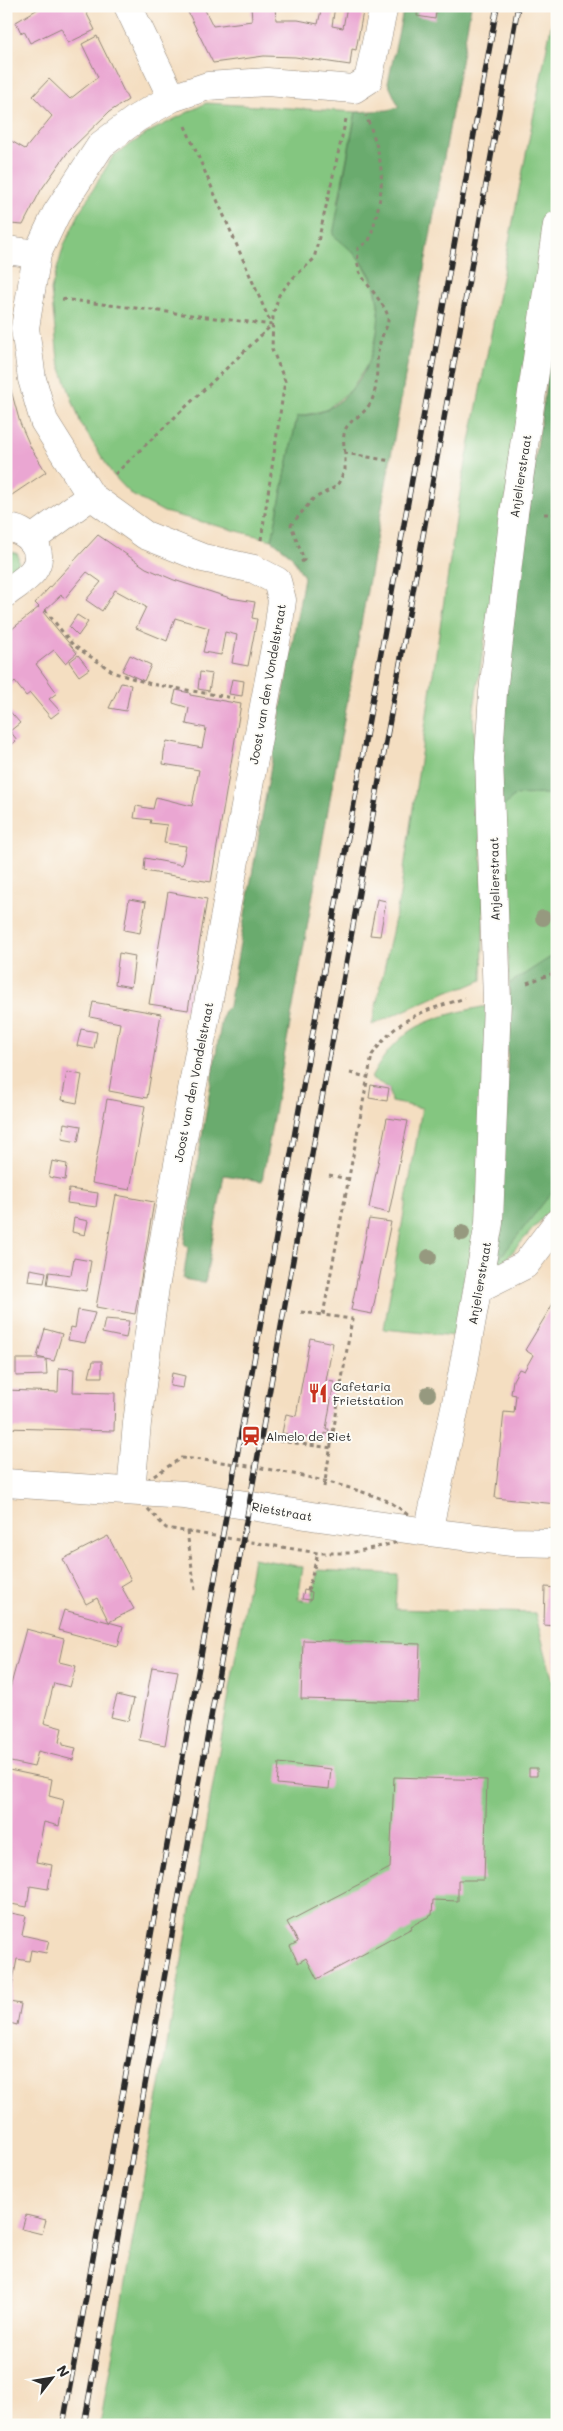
<svg xmlns="http://www.w3.org/2000/svg" width="563" height="2431" font-family="Mali,sans-serif">
  <rect width="100%" height="100%" fill="#fdfcf7"/>
  <filter id="ink" filterUnits="userSpaceOnUse"><feTurbulence type="fractalNoise" baseFrequency=".02" numOctaves="2"/><feDisplacementMap in="SourceGraphic" scale="10" xChannelSelector="R" yChannelSelector="G"/><feConvolveMatrix kernelMatrix="1 2 1 2 8 2 1 2 1" color-interpolation-filters="sRGB"/></filter>
  <filter id="wash" filterUnits="userSpaceOnUse"><feTurbulence type="fractalNoise" baseFrequency=".0096" numOctaves="4" result="noise"/><feDisplacementMap in="SourceGraphic" scale="20" xChannelSelector="R" yChannelSelector="G"/><feGaussianBlur stdDeviation="1.12" result="paint"/><feColorMatrix in="noise" values="0 0 0 0 0 0 0 0 0 0 0 0 0 0 0 0 0 1.4 0 .05"/><feComposite in="paint" operator="in"/></filter>
  <g filter="url(#wash)">
    <rect width="100%" height="100%" fill="#f4dec1"/>
    <path fill="#84c680" stroke="#587856" d="M 552,21 L 557,22 L 557,170 L 473,715 L 484,898 L 482,980 L 466,987 L 448,991 L 372,1025 L 400,895 L 460,493 Z
      M 206,103 L 356,112 L 338,203 L 349,248 L 361,261 L 374,283 L 380,316 L 372,357 L 351,390 L 326,410 L 297,417 L 272,540 L 164,512 L 132,495 L 113,475 L 81,424 L 58,360 L 51,290 L 64,245 L 82,208 L 113,156 L 151,131 Z
      M 557,274 L 557,1202 L 491,1276 L 521,1014 L 520,977 L 509,984 L 502,808 Z
      M 6,550 L 18,554 L 19,575 L 6,585 Z
      M 487,1006 L 478,1234 L 455,1336 L 384,1329 L 422,1108 L 391,1102 L 389,1088 L 371,1078 C 399,1025 431,1017 487,1006 Z
      M 253,1558 L 303,1567 L 298,1599 L 311,1602 L 318,1570 L 397,1574 L 395,1609 L 535,1613 L 557,1697 L 557,2425 L 100,2425 Z"/>
    <path fill="#6bab6e" stroke="#4b6b4c" d="M 404,6 L 471,6 L 262,1181 L 224,1175 L 205,1283 L 183,1279 L 188,1248 L 184,1243 L 223,1012 L 229,1006 L 304,577 L 291,555 L 272,540 L 297,417 C 306,415 318,414 326,410 C 369,388 388,328 374,284 C 367,263 349,248 333,235 L 356,112 L 388,110 L 399,107 L 388,83 Z
      M 557,305 L 557,737 L 552,755 L 555,774 L 548,794 L 516,795 L 502,808 L 501,756 L 507,661 Z
      M 557,953 L 557,1186 L 495,1264 C 504,1171 508,1078 509,984 Z"/>
    <path fill="#61bade" stroke="#467284" d="M 557,737 L 557,817 L 548,794 L 555,774 L 552,755 Z"/>
    <g id="blocks">
      <path fill="#eaa6d2" d="M 43,6 L 83,6 L 95,30 L 68,43 L 61,28 L 30,43 L 24,31 L 21,33 L 16,22 Z
        M 185,6 L 203,6 L 213,26 L 252,21 L 251,6 L 275,6 L 276,20 L 298,20 L 318,24 L 322,6 L 335,6 L 332,26 L 343,28 L 347,6 L 364,6 L 356,50 L 352,49 L 350,65 L 295,57 L 264,56 L 213,63 Z
        M 418,6 L 437,6 L 435,19 L 417,16 Z
        M 97,36 L 128,100 L 109,112 L 68,152 L 41,190 L 23,225 L 10,224 L 6,231 L 6,179 L 12,169 L 6,166 L 6,138 L 25,149 L 52,116 L 33,96 L 49,79 L 70,99 L 98,77 L 82,44 Z
        M 6,372 L 20,423 L 31,448 L 46,472 L 6,499 Z
        M 98,535 L 146,568 L 174,580 L 230,598 L 255,602 L 252,618 L 257,619 L 248,666 L 232,663 L 237,635 L 225,632 L 221,655 L 203,652 L 209,628 L 175,618 L 167,641 L 136,628 L 146,607 L 115,590 L 102,611 L 86,600 L 101,582 L 87,572 L 65,598 L 61,595 L 43,612 L 77,653 L 65,663 L 54,650 L 36,664 L 57,693 L 49,699 L 60,711 L 51,718 L 30,693 L 26,696 L 15,682 L 6,690 L 6,634 L 39,607 L 35,603 Z
        M 77,615 L 88,622 L 78,636 L 69,627 Z
        M 78,655 L 89,669 L 79,676 L 69,662 Z
        M 130,655 L 151,665 L 144,681 L 122,671 Z
        M 200,672 L 212,674 L 209,691 L 198,689 Z
        M 232,679 L 244,681 L 242,696 L 229,694 Z
        M 121,683 L 131,685 L 126,711 L 109,708 Z
        M 176,690 L 190,693 L 190,695 L 241,704 L 211,882 L 144,871 L 145,858 L 182,865 L 186,846 L 164,843 L 167,825 L 150,823 L 151,820 L 134,818 L 136,806 L 153,809 L 156,797 L 192,806 L 199,770 L 163,764 L 164,752 L 167,741 L 202,748 L 206,728 L 186,724 L 189,708 L 173,703 Z
        M 6,707 L 20,723 L 10,731 L 17,740 L 7,749 Z
        M 168,892 L 207,899 L 188,1010 L 149,1004 Z
        M 129,899 L 146,902 L 140,933 L 124,930 Z
        M 377,899 L 386,901 L 380,936 L 370,935 Z
        M 119,953 L 135,956 L 131,987 L 115,984 Z
        M 93,1002 L 161,1014 L 147,1098 L 109,1091 L 120,1023 L 90,1017 Z
        M 81,1029 L 97,1032 L 94,1049 L 77,1046 Z
        M 67,1072 L 82,1075 L 77,1103 L 62,1100 Z
        M 371,1085 L 389,1088 L 387,1101 L 369,1098 Z
        M 107,1099 L 145,1106 L 130,1190 L 92,1183 Z
        M 387,1118 L 408,1121 L 389,1213 L 369,1208 Z
        M 64,1123 L 81,1126 L 78,1142 L 62,1139 Z
        M 52,1161 L 67,1164 L 65,1180 L 49,1177 Z
        M 69,1189 L 98,1193 L 96,1207 L 67,1203 Z
        M 116,1195 L 154,1202 L 135,1314 L 96,1307 Z
        M 74,1218 L 88,1221 L 85,1235 L 72,1232 Z
        M 369,1219 L 391,1222 L 372,1314 L 351,1310 Z
        M 74,1258 L 91,1261 L 86,1291 L 47,1285 L 49,1272 L 71,1275 Z
        M 30,1269 L 46,1272 L 44,1283 L 28,1281 Z
        M 557,1297 L 557,1504 L 495,1498 L 504,1412 L 514,1413 L 516,1395 L 511,1394 L 513,1380 L 519,1369 L 524,1371 L 533,1355 L 525,1350 Z
        M 78,1310 L 95,1313 L 85,1343 L 68,1340 L 71,1327 L 75,1328 Z
        M 105,1319 L 129,1321 L 126,1338 L 102,1333 Z
        M 45,1329 L 62,1334 L 54,1361 L 37,1357 Z
        M 310,1338 L 333,1343 L 326,1381 L 334,1382 L 326,1429 L 329,1429 L 328,1434 L 325,1433 L 324,1441 L 282,1433 L 286,1414 L 296,1416 Z
        M 16,1359 L 46,1359 L 47,1375 L 16,1376 Z
        M 93,1361 L 102,1361 L 102,1377 L 89,1377 Z
        M 59,1368 L 74,1369 L 73,1392 L 115,1393 L 114,1431 L 6,1428 L 6,1390 L 58,1392 Z
        M 172,1373 L 185,1376 L 183,1388 L 170,1386 Z
        M 108,1536 L 131,1580 L 121,1586 L 134,1609 L 109,1622 L 97,1598 L 86,1604 L 63,1559 Z
        M 545,1587 L 557,1588 L 557,1668 L 554,1668 L 555,1626 L 544,1625 Z
        M 304,1590 L 312,1592 L 311,1600 L 302,1599 Z
        M 64,1610 L 123,1626 L 118,1646 L 58,1630 Z
        M 26,1629 L 64,1639 L 59,1662 L 76,1666 L 70,1687 L 54,1683 L 44,1723 L 62,1728 L 59,1742 L 63,1743 L 63,1745 L 76,1748 L 73,1760 L 38,1751 L 34,1767 L 6,1761 L 6,1703 Z
        M 303,1640 L 420,1644 L 418,1702 L 301,1699 Z
        M 152,1667 L 178,1671 L 165,1745 L 139,1740 Z
        M 117,1695 L 134,1699 L 128,1721 L 111,1717 Z
        M 279,1763 L 331,1769 L 329,1789 L 277,1784 Z
        M 529,1768 L 537,1768 L 537,1776 L 529,1776 Z
        M 9,1770 L 52,1779 L 49,1796 L 64,1800 L 59,1826 L 44,1822 L 36,1862 L 52,1865 L 48,1889 L 30,1886 L 27,1907 L 6,1903 L 6,1785 Z
        M 394,1777 L 487,1780 L 484,1880 L 458,1880 L 458,1901 L 433,1900 L 432,1915 L 411,1926 L 412,1928 L 317,1979 L 306,1958 L 298,1963 L 290,1946 L 298,1942 L 287,1922 L 390,1868 Z
        M 6,1912 L 26,1916 L 22,1935 L 49,1941 L 46,1953 L 31,1950 L 29,1961 L 17,1959 L 9,2002 L 21,2004 L 17,2025 L 6,2022 Z
        M 26,2215 L 46,2220 L 42,2234 L 22,2229 Z"/>
    </g>
  </g>
  <g filter="url(#ink)">
    <use href="#blocks" fill-opacity="0" stroke="#908476" stroke-width="1"/>
    <g fill="none" stroke-linecap="round" stroke-linejoin="round">
      <defs>
        <path id="minor" d="M 128,6 L 172,98
          M 6,250 L 37,254
          M 6,528 C 27,528 48,551 33,571 C 27,579 15,586 6,593
          M 31,540 L 91,496
          M 479,1288 L 525,1265 L 557,1223
          M 6,1483 L 184,1495 L 318,1517 L 428,1532 L 512,1542 L 557,1543
          M 131,1491 L 137,1423 L 155,1287 L 278,631 L 282,600 L 277,581 L 254,569 L 203,558 L 145,535 L 91,496 L 44,421 L 32,379 L 25,328 L 37,254 L 56,214 L 101,145 L 137,118 L 172,98 L 208,86 L 267,82 L 354,89 L 368,80 L 384,6
          M 428,1532 L 462,1375 L 489,1223 L 497,1001 L 489,757 L 493,692 L 514,513 L 557,225"/>
      </defs>
      <use href="#minor" stroke="#908476" stroke-width="29"/>
      <path stroke="#908476" stroke-width="3" stroke-dasharray="4 4" stroke-linecap="butt" d="M 185,126 L 271,324
        M 62,299 L 272,325 L 114,475
        M 345,453 C 338,415 359,426 372,400 C 380,381 374,359 381,340 C 383,332 388,327 388,319 C 389,308 365,284 359,271 C 357,264 358,255 358,248 L 369,241 C 385,190 387,166 366,116
        M 544,514 L 557,514
        M 261,540 L 285,381 L 272,349 L 273,315 L 279,295 L 294,277 L 314,259 L 346,119
        M 301,562 L 304,560 L 291,525 L 313,499 L 337,486 L 345,470 L 345,453 L 391,461
        M 45,610 L 73,645 L 115,673 L 151,684 L 234,698
        M 527,983 L 557,972
        M 350,1073 L 367,1077
        M 329,1175 L 348,1179
        M 301,1312 L 323,1315
        M 279,1441 L 332,1448
        M 181,1458 C 244,1463 326,1477 385,1500 C 400,1506 415,1522 428,1532 L 391,1544 L 350,1553 L 318,1553 L 166,1528 L 131,1491 Z
        M 324,1487 L 352,1319 L 323,1315 L 372,1055 C 400,1015 422,1012 465,998
        M 187,1531 L 195,1590
        M 308,1591 L 318,1553"/>
      <use href="#minor" stroke="#fff" stroke-width="28"/>
      <defs>
        <path id="rail" d="M 63,2425 L 497,6
          M 84,2425 L 518,6"/>
      </defs>
      <use href="#rail" stroke="#2b2b2b" stroke-width="5.5"/>
      <use href="#rail" stroke="#fdfcf7" stroke-width="4" stroke-dasharray="11" stroke-linecap="butt"/>
    </g>
    <g fill="#96997f">
      <circle cx="543" cy="918" r="8"/>
      <circle cx="462" cy="1233" r="8"/>
      <circle cx="429" cy="1257" r="8"/>
      <circle cx="428" cy="1394" r="8"/>
    </g>
  </g>
  <defs>
    <symbol id="restaurant-bare" viewBox="-9 -9 18 18"><path d="M-5-6h1v4h1v-4h1v4h1v-4h1v5L-1.5 .5V6h-2V.5L-5-1ZM5-6V6H3V1.5H1.5Q1.5-4 5-6Z" fill="#c8321e" stroke="#fdfcf7" stroke-width="2.5" paint-order="stroke"/></symbol>
    <symbol id="station-bare" viewBox="-9 -9 18 18"><path d="M-3-6H3Q5-6 5-4V2Q5 4 3 4L4.5 6H3L1.5 4h-3L-3 6H-4.5L-3 4Q-5 4-5 2V-4Q-5-6-3-6ZM-3.5-4v3h7v-3ZM-3.5 1v1.5H-2V1ZM2 1v1.5H3.5V1Z" fill="#c8321e" stroke="#fdfcf7" stroke-width="2.5" paint-order="stroke"/></symbol>
  </defs>
  <g fill-rule="evenodd">
    <use href="#restaurant-bare" x="304" y="1379" width="28" height="28"/>
    <use href="#station-bare" x="237" y="1422" width="28" height="28"/>
  </g>
  <g text-anchor="middle" dominant-baseline="central" stroke-width="4" stroke-linejoin="round" paint-order="stroke">
    <g font-size="12" fill="#2b2b2b" stroke="#fdfcf7">
      <text transform="translate(520 476) rotate(-81)">Anjelierstraat</text>
      <text transform="translate(267 684) rotate(-80)">Joost van den Vondelstraat</text>
      <text transform="translate(494 879) rotate(-91)">Anjelierstraat</text>
      <text transform="translate(193 1082) rotate(-79)">Joost van den Vondelstraat</text>
      <text transform="translate(479 1283) rotate(-80)">Anjelierstraat</text>
      <text transform="translate(282 1511) rotate(10)">Rietstraat</text>
    </g>
    <g font-size="12" fill="#2b2b2b" stroke="#fdfcf7" text-anchor="start">
      <text x="333" y="1386">Cafetaria<tspan x="333" dy="14">Frietstation</tspan></text>
      <text x="266" y="1436">Almelo de Riet</text>
    </g>
  </g>
  <rect width="563" height="2431" fill="none" stroke="#fdfcf7" stroke-width="25"/>
  <g transform="translate(52 2378) rotate(59)" stroke="#fdfcf7" stroke-width="4" paint-order="stroke">
  <path d="M0-4L9 19L0 12L-9 19Z" fill="#2b2b2b"/>
  <text y="-8" font-size="14" font-weight="bold" text-anchor="middle" fill="#2b2b2b">N</text>
  </g>
</svg>
